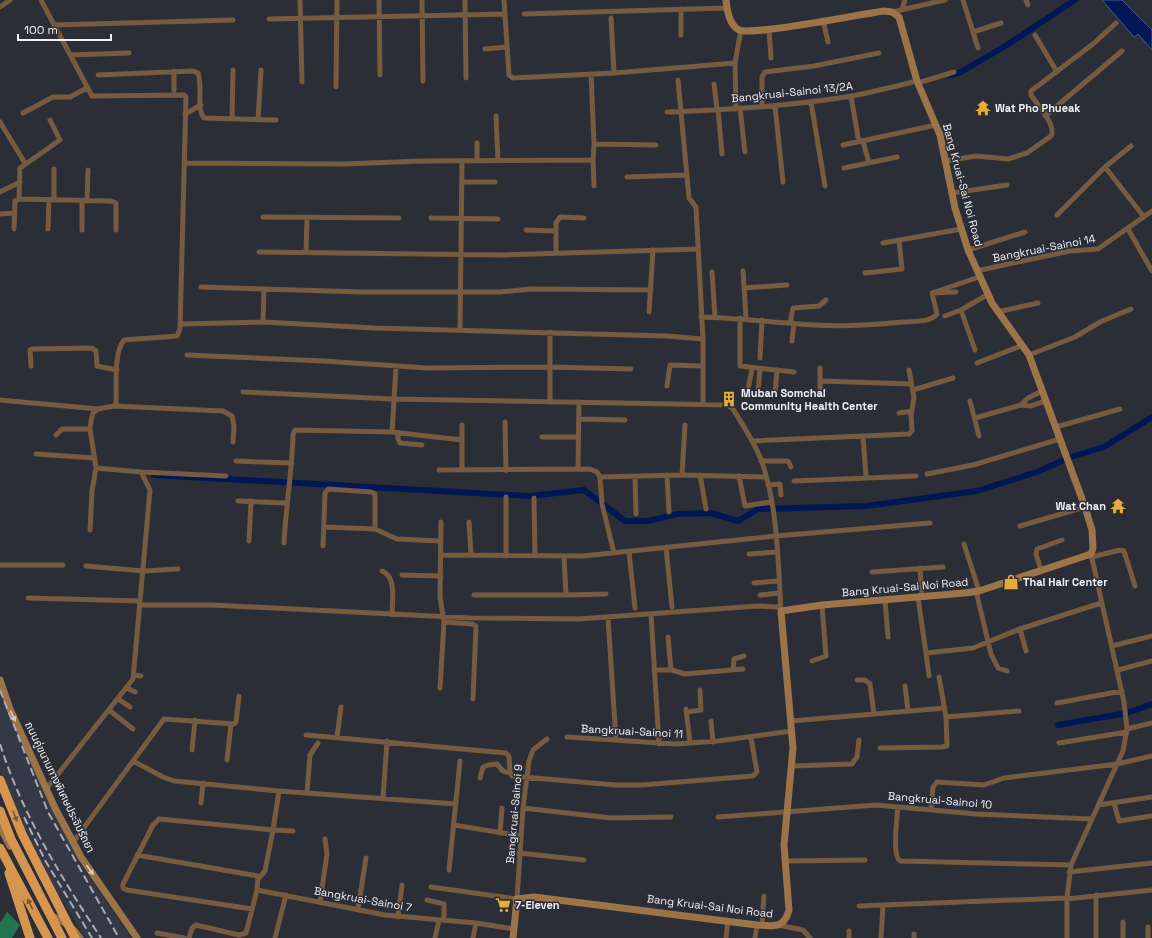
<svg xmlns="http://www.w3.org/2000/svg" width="1152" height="938" font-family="'Space Grotesk','Noto Sans Thai',sans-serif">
  <rect width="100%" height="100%" fill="#2c2e37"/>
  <path fill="#343947" d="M 0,684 L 46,797 L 79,862 L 131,938 L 86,938 L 55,889 L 22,824 L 0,772 Z"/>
  <path fill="#247351" d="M 7,912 L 20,925 L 12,938 L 0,938 L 0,923 Z"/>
  <path fill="#001756" stroke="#485986" d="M 1102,0 L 1122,0 L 1152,30 L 1152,50 L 1138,34 L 1134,37 Z"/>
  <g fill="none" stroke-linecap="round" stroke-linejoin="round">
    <path stroke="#001756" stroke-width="6" d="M 950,75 L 961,72 L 1007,45 L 1075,0
      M 154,475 L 529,496 L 584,490 L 625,521 L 648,521 L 677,514 L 711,513 L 738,521 L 758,509 L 866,506 L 977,491 L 1037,472 L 1071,457 L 1104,447 L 1152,417
      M 1058,725 L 1127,713 L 1152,704"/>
    <path stroke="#765b40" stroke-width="5" d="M 41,0 L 92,96 L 184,95 L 186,97 L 180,329 L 177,336 L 124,340 C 113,354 117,386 116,404 L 114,406
      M 300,0 L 302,82
      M 379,0 L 380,75
      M 422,0 L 423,81
      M 465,0 L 466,78
      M 504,0 L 509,75 L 513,78 L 614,73 L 735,63
      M 963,0 L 978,48
      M 1026,0 L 1028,5
      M 0,7 L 10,0
      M 681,9 L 681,35
      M 902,9 L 905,0
      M 892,12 L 945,0
      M 524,14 L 727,8
      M 611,18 L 614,73
      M 269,19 L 505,14
      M 823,20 L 828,42
      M 54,25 L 233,20
      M 769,30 L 771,58
      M 973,32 L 1001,23
      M 1035,35 L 1057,72
      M 485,49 L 507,47
      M 70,55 L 129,53
      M 174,71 L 174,90
      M 98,75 L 193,71 L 198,73 C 203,86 196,109 204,118 L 276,120
      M 678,80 L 689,198 L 696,207 L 703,339 L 703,404
      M 918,83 L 954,72
      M 714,84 L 717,109
      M 336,87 L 337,0
      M 851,96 L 858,137
      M 811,102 L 825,186
      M 775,106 L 783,182
      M 762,107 L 762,77 L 765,72 L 814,66 L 879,53
      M 740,108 L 745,152
      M 718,109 L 722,154
      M 736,109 L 735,63 L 741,30
      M 667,112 C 728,110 791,106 852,96 C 874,92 896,86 917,81
      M 23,113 L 53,97 L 70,97 L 87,88
      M 185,114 L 201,105
      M 496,116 L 498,161
      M 1045,116 L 1122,51
      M 232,119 L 233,70
      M 258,120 L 261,70
      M 0,122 L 25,163
      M 863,141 L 869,163
      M 594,144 L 656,145
      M 843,145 L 936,125
      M 593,160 L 594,186
      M 477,161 L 477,143
      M 946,161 L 976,156 L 1008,159 L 1027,153 L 1051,136 C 1057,126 1037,104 1031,95 L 1031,91 L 1093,44 L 1116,23
      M 185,163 L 344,164 L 422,161 L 593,160 L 594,144 L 591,74
      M 1105,167 L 1144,217
      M 844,168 L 897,157
      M 54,169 L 54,200
      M 627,177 L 687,175
      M 463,182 L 495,182
      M 0,192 L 20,182
      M 952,193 L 1007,185
      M 19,199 L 20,168 L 60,140 L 50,120
      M 87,201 L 88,170
      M 0,214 L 14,213
      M 1057,215 L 1105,167 L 1131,146
      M 263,217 L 399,218
      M 431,218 L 498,219
      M 14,229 L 15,201 L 19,199 L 111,201 L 116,203 L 116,230
      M 48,229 L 49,200
      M 1128,229 L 1152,271
      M 82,230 L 82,201
      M 526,230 L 556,231 L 556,253
      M 556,231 L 556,223 L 560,217 L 584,218
      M 883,243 L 961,229
      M 968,250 L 1025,232
      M 259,252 L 503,255 L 698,249
      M 306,252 L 307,218
      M 743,271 L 746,318
      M 976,271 L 1070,251 L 1098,249 L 1152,211
      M 712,272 L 715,317
      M 865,273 L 902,269 L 899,240
      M 201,287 L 363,292 L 500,292 L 531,289 L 651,290
      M 744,288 L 787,285
      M 956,292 L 932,293 L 979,277
      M 961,310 L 975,350
      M 649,312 L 653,250
      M 997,312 L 1038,303
      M 945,316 L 961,310 L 987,295
      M 701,317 C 739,318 776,323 814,325 C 844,327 873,325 903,322 C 913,321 930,323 937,314 L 932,293
      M 740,318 L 740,366 L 794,372
      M 263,322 L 264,289
      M 790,323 L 793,308 L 819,306 L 826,300
      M 180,324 L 263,322 L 375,328 L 667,336 L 703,339
      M 460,330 L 462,161
      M 792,341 L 794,323
      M 187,355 L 324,361 L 427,368 L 549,367 L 631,369
      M 1029,355 L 1075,337 L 1100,322 L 1131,309
      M 760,358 L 762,320
      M 977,363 L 1023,345
      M 31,366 L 30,350 L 32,349 L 92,348 L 96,351 L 97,366 L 117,370
      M 820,381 L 911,384
      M 667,386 L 670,365 L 703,366
      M 748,390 L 752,368
      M 913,390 L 953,378
      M 243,392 L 393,399 L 728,405 L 733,409 C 743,426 755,443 762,462 C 778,509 778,562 781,611
      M 758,392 L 760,369
      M 775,394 L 777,370
      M 820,396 L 820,368
      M 0,400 L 98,409
      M 970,401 L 979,436
      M 550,402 L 550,332
      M 1021,405 L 1028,398 L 1042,391
      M 899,413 L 912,411
      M 975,418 L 1021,405 L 1030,406 L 1046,401
      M 579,419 L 625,420
      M 505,422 L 506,471
      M 462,425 L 462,470
      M 1056,427 L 1120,409
      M 392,432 L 396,367
      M 398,433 L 398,439 L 400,443 L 422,445
      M 56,435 L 62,429 L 90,429
      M 863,436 L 866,477
      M 542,437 L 578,437
      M 753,441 L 909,434 L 912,431 L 911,415 L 914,398 L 909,370
      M 36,454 L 94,458
      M 236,461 L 292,463
      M 761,461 L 788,461 L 791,467
      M 96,468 L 141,472 L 226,476
      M 578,469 L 579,402
      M 439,470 L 590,469 L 597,472 L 600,477
      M 927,474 L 973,465 L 1060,439
      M 667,475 L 669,512
      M 682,475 L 685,425
      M 700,475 L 706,509
      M 635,476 L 636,514
      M 739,476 L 745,506 L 771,502
      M 794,481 L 916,476
      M 768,485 L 780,484 L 781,495
      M 506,497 L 506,556
      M 534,498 L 535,556
      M 238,501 L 286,503
      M 469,522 L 471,555
      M 1020,526 L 1085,507
      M 324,527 L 375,529 L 397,539 L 440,541
      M 90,530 L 92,491 L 96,468 L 90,429 L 91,421 L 93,413 L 98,409 L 114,406 L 223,411 L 232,416 L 234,426 L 233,442
      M 249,541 L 251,501
      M 284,543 C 286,506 292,471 293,435 L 295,430 L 392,432 L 462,440
      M 964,544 L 979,591
      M 323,546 L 325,493 L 328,489 L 371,492 L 375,494 L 375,529
      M 666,547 L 672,607
      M 629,552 L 635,608
      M 614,553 L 602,504 L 600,477 L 682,475 L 766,477
      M 749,554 L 777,552
      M 441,555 L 583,556 L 776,536 L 930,523
      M 1092,557 L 1120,550 L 1124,551 L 1135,586
      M 0,565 L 63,565
      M 86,566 L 143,571 L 178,569
      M 920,568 L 922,597
      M 1041,570 L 1036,554 L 1037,549 L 1062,540
      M 382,571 C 397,577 392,601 392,615
      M 872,572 L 943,567
      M 402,575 L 441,576
      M 754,583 L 779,581
      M 976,591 L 991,654 L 998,668 L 1007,671
      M 474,595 L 566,595 L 564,556
      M 566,595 L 606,594
      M 760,595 L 780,593
      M 28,598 L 140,601
      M 918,598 L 926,653 L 973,648 L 1020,629 L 1101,603
      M 885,600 L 888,637
      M 140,605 L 212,605 L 471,618 L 579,619 L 757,606 L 780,607
      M 651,614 L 659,744
      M 608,618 L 616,740
      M 444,622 L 472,624 L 476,626 L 473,699
      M 1020,629 L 1026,651
      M 668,637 L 671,670
      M 1112,646 L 1152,636
      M 926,653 L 929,676
      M 812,661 L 826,656 L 822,605
      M 654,670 L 672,670 L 685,674 L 743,669
      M 733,670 L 734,659 L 744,656
      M 1118,670 L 1152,661
      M 134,675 L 141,676
      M 857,680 L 865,680 L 870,684 L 874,714
      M 905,686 L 908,711
      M 127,688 L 135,692
      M 440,688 L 444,622 L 440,597 L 441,522
      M 118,699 L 130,707
      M 1057,703 L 1122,691
      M 686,709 L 690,743
      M 109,710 L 133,729
      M 687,712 L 701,710 L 700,690
      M 946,717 L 1019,711
      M 711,721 L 713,742
      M 791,721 L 945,708
      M 1127,729 L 1152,723
      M 306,735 L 506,753 L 509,756 L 510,772 L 512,776 L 615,785 L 642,785 L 753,776 L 757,772 L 751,738
      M 337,737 L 341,707
      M 567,737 L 675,744 L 718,741 L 792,731
      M 1059,743 L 1127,732
      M 880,748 L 942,747 L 947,746 L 946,717 L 939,677
      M 192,750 L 195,720
      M 227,760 L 231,724
      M 133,761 L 163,777 L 174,781 L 279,791 L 456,804
      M 792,766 L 852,764 L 857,757 L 859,740
      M 480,778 L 483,767 L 488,765 L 497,764 L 503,771 L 510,773
      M 47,788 L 133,679 L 150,490 L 141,472
      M 279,791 L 273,830 L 293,831
      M 307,793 L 310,755 L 318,743
      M 383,798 L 387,741
      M 201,803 L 203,783
      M 1114,803 L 1119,821 L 1152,816
      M 1098,805 L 1152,797
      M 898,807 C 897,817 892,856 900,861 L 1071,865
      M 523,808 L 611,818 L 671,817
      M 931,810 L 933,787 L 937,782 L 984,785 L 1004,778 L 1117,764 L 1152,756
      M 718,817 L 876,805 L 976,814 L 1091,819
      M 454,825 L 520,836
      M 500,833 L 502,808
      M 74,841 L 164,719 L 234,724 L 236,722 L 239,696
      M 519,853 L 584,860
      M 137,855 L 258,876 L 257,890 L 246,933 L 239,935 L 196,925 L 192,928 L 189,938
      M 785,861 L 865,860
      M 449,870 L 460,761
      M 1069,872 L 1152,863
      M 431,887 L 517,899 L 523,808 L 529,761 L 533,750 L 547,739
      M 257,890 L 385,915 L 476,923 L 514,929
      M 1067,899 L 1152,890
      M 427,900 L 444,904 L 444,920
      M 320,902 L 327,854 L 325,839
      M 859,906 L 883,905
      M 252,909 L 127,890 L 123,888 L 123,884 L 153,825 L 159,819 L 273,830 L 265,871 L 258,879
      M 358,909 L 366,858
      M 398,917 L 402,885
      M 1123,922 L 1123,938
      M 762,925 L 764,896
      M 778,925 L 803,930 L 810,938
      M 1148,927 L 1148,938
      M 157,933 L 184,938
      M 275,938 L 286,895
      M 435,938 L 439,920
      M 473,938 L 476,923
      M 726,938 L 728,921
      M 755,938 L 757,925
      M 849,938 L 849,931
      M 881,938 L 883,905 L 1067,898
      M 914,938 L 914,934
      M 1067,938 L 1067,898 L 1071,865 L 1123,751 L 1127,729 L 1124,702 L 1091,554
      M 1096,938 L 1096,895"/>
    <path stroke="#9d7448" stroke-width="7" d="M 0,680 L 10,709 L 55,808 L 81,857 L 137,938
      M 0,827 L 10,846
      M 49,914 C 61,921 72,925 80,938
      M 513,938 L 517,899 L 534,897 L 757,925 C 774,926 784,929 789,910 L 784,845 L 793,748 L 781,611 L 822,605 L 965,593 L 979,591 L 1082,557 L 1091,554 L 1093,548 L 1092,530 L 1085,507 L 1029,355 L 992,303 L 968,250 L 955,208 L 940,135 L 917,81 L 899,17 L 892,12 L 884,11 C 861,14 753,36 739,30 C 729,25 727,10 726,0"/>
    <path stroke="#d7964f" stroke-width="9" d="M 0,848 L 48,938
      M 9,873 L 30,938"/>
    <path stroke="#aaacb2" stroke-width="2" stroke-dasharray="8 4" stroke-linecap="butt" d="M 0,690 L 48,812 L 119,938
      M 0,744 C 22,814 61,877 101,938
      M 24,817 L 46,862 L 92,938"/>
    <path stroke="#d7964f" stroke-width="9" d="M 0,780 L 22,834 L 75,938
      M 0,811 L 11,839 L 62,938"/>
  </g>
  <defs><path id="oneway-solid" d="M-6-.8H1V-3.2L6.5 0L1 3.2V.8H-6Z"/></defs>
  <g fill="#d7ccc2">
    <use href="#oneway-solid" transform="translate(13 716) rotate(65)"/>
    <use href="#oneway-solid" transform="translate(90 870) rotate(55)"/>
  </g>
  <g fill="#705841">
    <use href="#oneway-solid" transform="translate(15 816) rotate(68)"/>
    <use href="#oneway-solid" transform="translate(30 904) rotate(-118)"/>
  </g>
  <defs>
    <symbol id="temple-bare" viewBox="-9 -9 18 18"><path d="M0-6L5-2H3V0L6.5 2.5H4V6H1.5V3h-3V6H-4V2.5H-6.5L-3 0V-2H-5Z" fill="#e5ad35" stroke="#2c2e37" stroke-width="2.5" paint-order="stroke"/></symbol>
    <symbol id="building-bare" viewBox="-9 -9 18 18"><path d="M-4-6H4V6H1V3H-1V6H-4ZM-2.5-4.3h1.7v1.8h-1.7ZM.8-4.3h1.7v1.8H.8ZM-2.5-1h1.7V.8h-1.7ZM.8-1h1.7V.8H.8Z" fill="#e5ad35" stroke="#2c2e37" stroke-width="2.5" paint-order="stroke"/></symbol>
    <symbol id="shop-bare" viewBox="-9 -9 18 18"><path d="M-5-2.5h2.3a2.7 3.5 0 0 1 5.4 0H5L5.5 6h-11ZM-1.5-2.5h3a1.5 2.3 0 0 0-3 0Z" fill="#e5ad35" stroke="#2c2e37" stroke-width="2.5" paint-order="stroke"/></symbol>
    <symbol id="supermarket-bare" viewBox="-9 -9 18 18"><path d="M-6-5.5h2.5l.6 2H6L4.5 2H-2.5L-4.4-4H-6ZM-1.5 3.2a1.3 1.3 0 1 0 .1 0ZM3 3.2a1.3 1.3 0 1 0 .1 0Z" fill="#e5ad35" stroke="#2c2e37" stroke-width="2.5" paint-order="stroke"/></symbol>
  </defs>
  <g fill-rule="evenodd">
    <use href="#temple-bare" x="972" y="97" width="22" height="22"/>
    <use href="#building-bare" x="718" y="388" width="22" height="22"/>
    <use href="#temple-bare" x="1107" y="495" width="22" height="22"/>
    <use href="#shop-bare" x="1000" y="571" width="22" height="22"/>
    <use href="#supermarket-bare" x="492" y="894" width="22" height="22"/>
  </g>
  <g text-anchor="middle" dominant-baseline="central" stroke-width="3" stroke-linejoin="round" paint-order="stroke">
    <g font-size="11" fill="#f0f2f7" stroke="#2c2e37">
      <text transform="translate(792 92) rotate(-6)">Bangkruai-Sainoi 13/2A</text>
      <text transform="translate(963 185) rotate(75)">Bang Kruai-Sai Noi Road</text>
      <text transform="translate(1044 248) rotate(-11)">Bangkruai-Sainoi 14</text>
      <text transform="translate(905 587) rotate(-5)">Bang Kruai-Sai Noi Road</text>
      <text transform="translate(632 731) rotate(3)">Bangkruai-Sainoi 11</text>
      <text transform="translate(60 787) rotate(64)">ถนนคู่ขนานทางพิเศษประจิมรัถยา</text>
      <text transform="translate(940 800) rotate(5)">Bangkruai-Sainoi 10</text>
      <text transform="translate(514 814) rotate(-85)">Bangkruai-Sainoi 9</text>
      <text transform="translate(363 899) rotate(10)">Bangkruai-Sainoi 7</text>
      <text transform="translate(710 906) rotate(7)">Bang Kruai-Sai Noi Road</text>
    </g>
    <g font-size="11" font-weight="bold" fill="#f0f2f7" stroke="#2c2e37" text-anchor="start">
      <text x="995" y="108">Wat Pho Phueak</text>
      <text x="741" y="393">Muban Somchai<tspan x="741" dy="13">Community Health Center</tspan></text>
      <text x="1106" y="506" text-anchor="end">Wat Chan</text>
      <text x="1023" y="582">Thai Hair Center</text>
      <text x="515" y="905">7-Eleven</text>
    </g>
  </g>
  <path d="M18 34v6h93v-6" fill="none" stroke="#f0f2f7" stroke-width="2"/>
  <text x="24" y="34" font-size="12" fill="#f0f2f7" stroke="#2c2e37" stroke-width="3" paint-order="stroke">100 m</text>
</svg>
